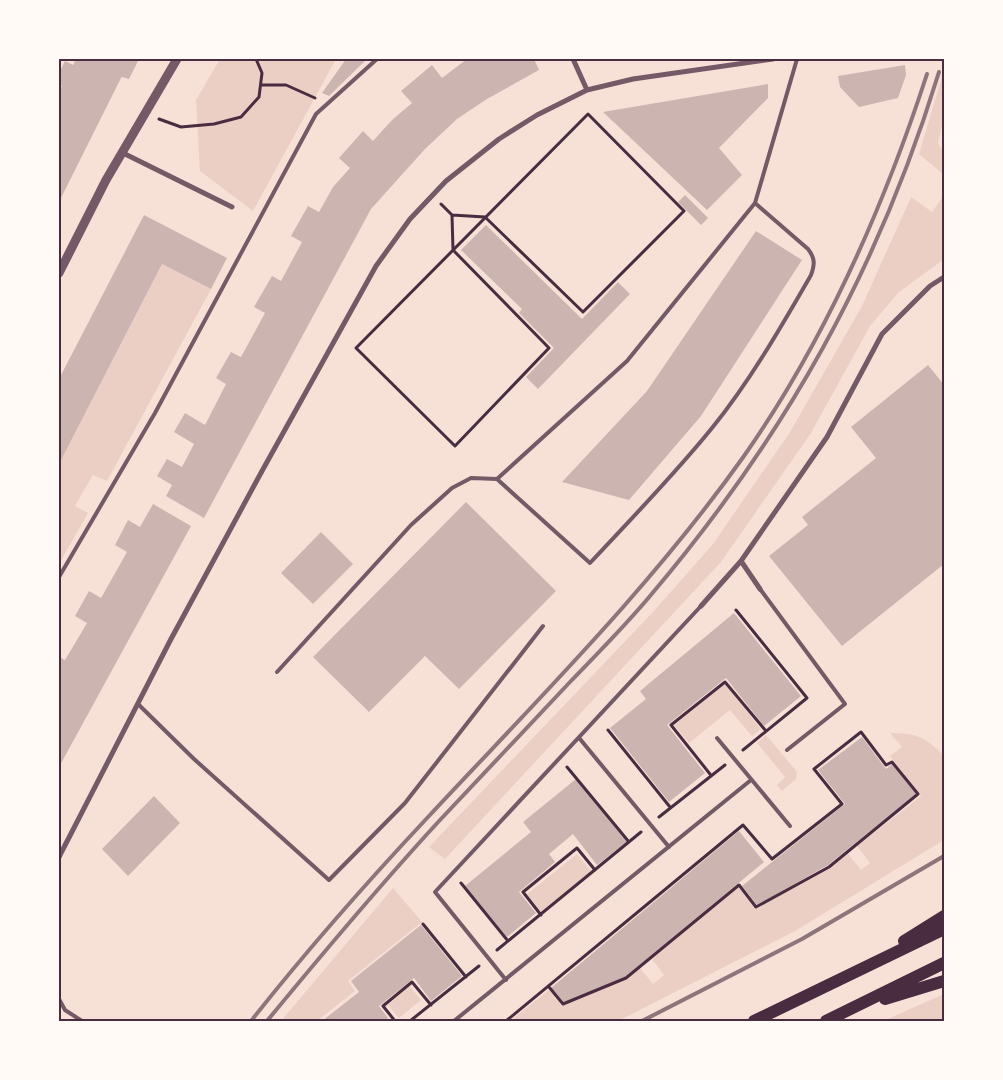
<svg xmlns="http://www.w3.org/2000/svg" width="1003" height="1080" font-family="'Source Serif 4',serif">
  <rect width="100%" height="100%" fill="#f7e1d7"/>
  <path fill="#ebcfc5" d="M 220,59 L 336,59 L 253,211 L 200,171 L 196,100 Z
    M 944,70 L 944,116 L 938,143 L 944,153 L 944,175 L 919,154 Z
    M 944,195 L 944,259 L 898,293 L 870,326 L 811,433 L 721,562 L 445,859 L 429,847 L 653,612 L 713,544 L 790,432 L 862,306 L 911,197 L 932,212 Z
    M 162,264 L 211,289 L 107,481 L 93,475 L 75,506 L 88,513 L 59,564 L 59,464 Z
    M 725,684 L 761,729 L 752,736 L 730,710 L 689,743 L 674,725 Z
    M 890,733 C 916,733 926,737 944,756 L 944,840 L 795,931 L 618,1021 L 510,1021 L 549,990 L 562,1006 L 627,979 L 640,968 L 653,984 L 664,975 L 652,959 L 738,887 L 756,909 L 831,867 L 848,854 L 861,870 L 870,863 L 857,846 L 921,796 L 890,756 L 902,747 Z
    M 766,735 L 797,772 L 796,779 L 782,791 L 777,785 L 785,777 L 757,743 Z
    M 577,854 L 591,871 L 541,912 L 527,894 Z
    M 393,888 L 422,922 L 348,981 L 355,991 L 317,1021 L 281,1021 Z
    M 410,986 L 421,1000 L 399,1018 L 388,1005 Z
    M 944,994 L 944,1021 L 883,1021 Z"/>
  <path fill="#ccb4b1" d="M 76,59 L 93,61 L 94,59 L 139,59 L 129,79 L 122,77 L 121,78 L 59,202 L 59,92 L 62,86 L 59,84 L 59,73 L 65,61 L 73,65 Z
    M 346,59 L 367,59 L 329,96 L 322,93 Z
    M 467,59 L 534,59 L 539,70 L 487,99 L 457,119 L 425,149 L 371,209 L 204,518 L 166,496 L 172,485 L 157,476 L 167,459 L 182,467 L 194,444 L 174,432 L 185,413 L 205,425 L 226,384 L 216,378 L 231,352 L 241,357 L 265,313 L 254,307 L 272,276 L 281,281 L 302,242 L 291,236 L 308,206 L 319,212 L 333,187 L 350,168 L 339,158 L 363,131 L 373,141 L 392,120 L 412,103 L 401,91 L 432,65 L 442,78 Z
    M 905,65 L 906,75 L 898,98 L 859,107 L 840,87 L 838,76 Z
    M 768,84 L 768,98 L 719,148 L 742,175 L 707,210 L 603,112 Z
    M 685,195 L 708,218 L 701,225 L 678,202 Z
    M 144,215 L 227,258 L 211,289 L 162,264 L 59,464 L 59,379 Z
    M 486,225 L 582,319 L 618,282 L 630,294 L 538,389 L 526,377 L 554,348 L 519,313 L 522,309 L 461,250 Z
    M 756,231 L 802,260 L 701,416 L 629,500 L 562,482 L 647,391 Z
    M 928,365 L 944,385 L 944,564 L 842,646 L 769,556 L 808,525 L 802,517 L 876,458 L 851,427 Z
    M 466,502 L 556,591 L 459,689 L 425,656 L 369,712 L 313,657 Z
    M 153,504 L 191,526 L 59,767 L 59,657 L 65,660 L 87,623 L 75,616 L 89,591 L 101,598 L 127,552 L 115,545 L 128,520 L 140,527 Z
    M 321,532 L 353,564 L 313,604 L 281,573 Z
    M 734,613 L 801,696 L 764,726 L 726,678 L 667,725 L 705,773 L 669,802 L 610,728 L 646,699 L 640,691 Z
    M 862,737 L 886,769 L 892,764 L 916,794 L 828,865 L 757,905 L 742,886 L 845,804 L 818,770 Z
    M 576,779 L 627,842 L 597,865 L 573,834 L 549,854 L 555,862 L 519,892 L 536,913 L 507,937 L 465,886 L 531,832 L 523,822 Z
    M 154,796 L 180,823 L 128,876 L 102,849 Z
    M 739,831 L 764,862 L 625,977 L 564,1003 L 551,988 Z
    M 421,925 L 462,976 L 431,1001 L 414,978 L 379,1006 L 388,1018 L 384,1021 L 322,1021 L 359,992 L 351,981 Z"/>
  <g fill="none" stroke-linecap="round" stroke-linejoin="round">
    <path stroke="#4a2c40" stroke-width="3" d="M 261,85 L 286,85 L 315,98
      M 159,119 L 181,127 L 214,124 L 241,117 L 259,97 L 262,73 L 256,59
      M 441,204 L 452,215 L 485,217 L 583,312 L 684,211 L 588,114 C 510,192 433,270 356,348 L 455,446 L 549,348 L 453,250 L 452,215
      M 736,610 L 807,698 L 743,750
      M 608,730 L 670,807
      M 567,767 L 629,842
      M 710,774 L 671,725 L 725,682 L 766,731
      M 659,817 L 725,765
      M 461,883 L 508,941
      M 541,915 L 523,892 L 577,848 L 595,870
      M 423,924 L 466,977
      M 497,950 L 641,832
      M 395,1021 L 383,1006 L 412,982 L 431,1005
      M 410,1021 L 479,966
      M 506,1021 L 743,825 L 772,859 L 842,804 L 814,769 L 861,732 L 886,765 L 892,762 L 918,794 L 829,867 L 756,907 L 739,885 L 626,978 L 563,1004 L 549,987"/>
    <path stroke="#755966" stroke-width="4" d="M 755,203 L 808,249 C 815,258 815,264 811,275 C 781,327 750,381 712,428 C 674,475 632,518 590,563 L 497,479 L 627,361 Z
      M 755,203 L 797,59
      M 59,577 L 155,413 L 316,114 L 377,59
      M 760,589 L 845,704 L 787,750
      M 277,672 L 411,525 L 452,488 L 471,478 L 497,479
      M 138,704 L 194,759 L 329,880 L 405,803 L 543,626
      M 717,738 L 790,826
      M 580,739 L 669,847
      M 506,980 L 435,892 L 701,606
      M 59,999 L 65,1010 L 82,1021
      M 454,1021 L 751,780"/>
    <path stroke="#755966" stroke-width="5" d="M 573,59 L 587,90
      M 123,153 L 232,207
      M 741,561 L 760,589
      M 701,606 L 741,561 L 827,437 L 882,334 L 930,286 L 944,277
      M 59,857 L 171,639 L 262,471 L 376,266 L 410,219 L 446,181 L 499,139 L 537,115 L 587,90 L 633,79 L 773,59"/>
    <path stroke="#755966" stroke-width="9" d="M 59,273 L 106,180 L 177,59"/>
    <path stroke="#4a2c40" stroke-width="12" d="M 904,941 L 944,916
      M 885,999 L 944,981
      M 754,1021 L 944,929
      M 826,1021 L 944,963"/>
    <path stroke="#8f747c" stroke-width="4" d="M 251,1021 C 307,950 367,882 429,816 C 538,699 651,587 744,456 C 826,339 883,209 927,74
      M 267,1021 C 323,953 380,885 440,820 C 483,774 527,728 570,682 C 597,654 625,626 650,596 C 785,437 878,271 939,72
      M 642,1021 L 802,939 L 944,856"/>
  </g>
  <rect width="1003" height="1080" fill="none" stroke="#fffaf5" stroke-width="120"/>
  <rect x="60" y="60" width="883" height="960" fill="none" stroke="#4a2c40" stroke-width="2"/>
</svg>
